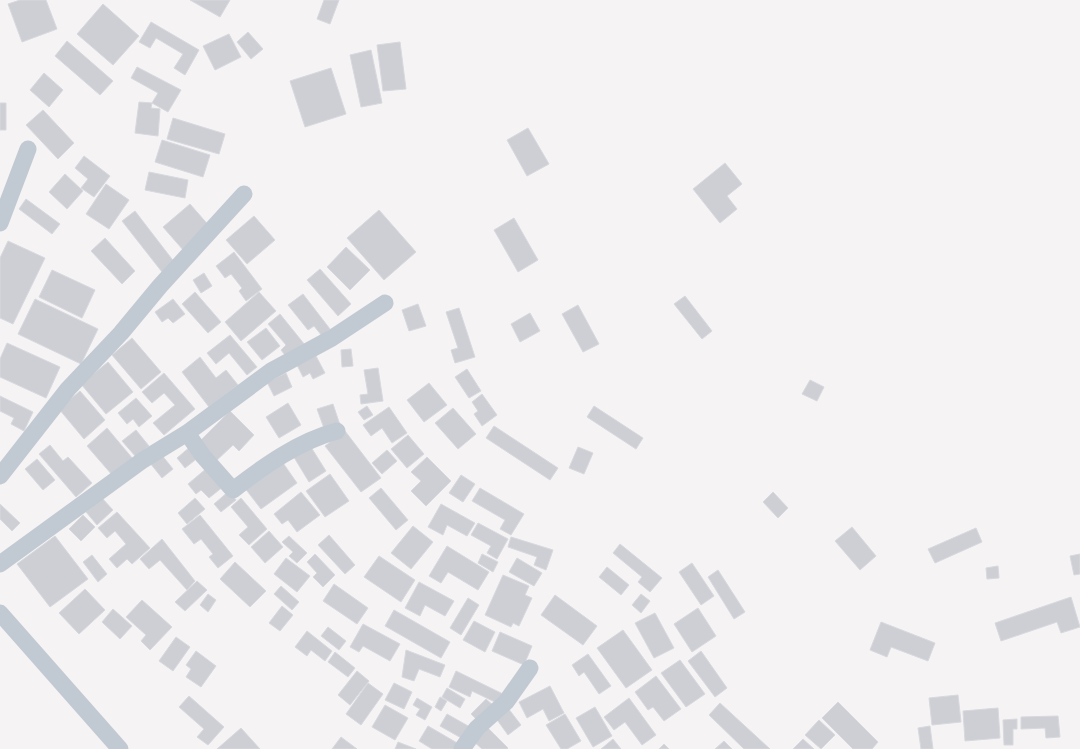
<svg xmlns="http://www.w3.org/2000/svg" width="1080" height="749" font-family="'Nunito Sans',sans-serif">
  <rect width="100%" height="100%" fill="#f5f3f3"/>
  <path fill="#cdcfd5" stroke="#d7d9de" d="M 20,0 L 46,0 L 57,29 L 22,42 L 8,4 Z
    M 190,0 L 230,0 L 220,17 Z
    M 324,0 L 339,0 L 330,24 L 317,19 Z
    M 103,4 L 139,36 L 113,65 L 77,34 Z
    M 151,22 L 199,50 L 185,75 L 174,68 L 183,54 L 156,38 L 150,48 L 139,42 Z
    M 248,32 L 263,49 L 251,59 L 237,42 Z
    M 229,34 L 241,57 L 215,70 L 203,46 Z
    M 67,41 L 113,81 L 100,95 L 55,56 Z
    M 400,42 L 406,89 L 383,91 L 377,45 Z
    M 371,50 L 382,103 L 361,107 L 350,55 Z
    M 137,67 L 181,90 L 168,112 L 152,103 L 158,93 L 131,78 Z
    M 331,68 L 346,114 L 305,127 L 290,81 Z
    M 44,73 L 63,90 L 49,107 L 30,90 Z
    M 139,102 L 152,103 L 151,108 L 160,109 L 158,136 L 135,133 Z
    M 0,103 L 6,103 L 6,130 L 0,130 Z
    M 43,110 L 74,143 L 58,159 L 26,125 Z
    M 173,118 L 225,134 L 219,154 L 167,139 Z
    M 528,128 L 549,164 L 527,176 L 507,140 Z
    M 162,140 L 210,155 L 203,177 L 155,162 Z
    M 84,156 L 110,176 L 94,197 L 81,188 L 88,179 L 75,168 Z
    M 725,163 L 742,184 L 727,196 L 737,209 L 720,223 L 693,189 Z
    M 149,172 L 188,180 L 185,198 L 145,190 Z
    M 65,174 L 83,191 L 67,209 L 49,192 Z
    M 106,184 L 129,200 L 109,229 L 86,214 Z
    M 26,199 L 60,224 L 52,234 L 19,209 Z
    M 190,204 L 211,228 L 184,251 L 163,227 Z
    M 379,210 L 416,252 L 384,280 L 347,238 Z
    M 135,211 L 175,263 L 162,272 L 122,221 Z
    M 254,216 L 275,240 L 247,264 L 226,240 Z
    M 514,218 L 538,260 L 518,272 L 494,230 Z
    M 105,238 L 135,271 L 122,284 L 91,251 Z
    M 8,241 L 45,258 L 13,324 L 0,318 L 0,258 Z
    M 346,247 L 370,270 L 350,290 L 327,267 Z
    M 234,252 L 262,289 L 246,301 L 239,291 L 242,288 L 231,274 L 225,278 L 216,266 Z
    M 320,269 L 351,304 L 338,316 L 307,280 Z
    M 52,270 L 95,290 L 82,318 L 39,297 Z
    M 204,273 L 212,286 L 201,293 L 193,280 Z
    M 195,292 L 221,322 L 208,333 L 182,304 Z
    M 259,292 L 276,311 L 241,341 L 225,322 Z
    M 303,294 L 330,329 L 322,336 L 314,326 L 308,330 L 288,305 Z
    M 685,296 L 712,331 L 702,339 L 674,304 Z
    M 35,299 L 98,329 L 81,364 L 18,334 Z
    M 173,299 L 185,314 L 173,323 L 168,318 L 162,322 L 155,312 Z
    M 418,304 L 426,326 L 409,331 L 402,310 Z
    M 578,305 L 599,344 L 583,352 L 562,314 Z
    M 459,308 L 475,357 L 455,363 L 451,350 L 458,348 L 446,312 Z
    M 530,313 L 540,331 L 520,342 L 511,324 Z
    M 280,314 L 305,345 L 288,359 L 281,350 L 286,345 L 268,324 Z
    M 266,328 L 280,346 L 262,360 L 247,342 Z
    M 230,335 L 257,367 L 247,375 L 229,353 L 216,364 L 207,353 Z
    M 132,338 L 161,372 L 141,389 L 112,355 Z
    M 7,343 L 60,367 L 46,398 L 0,377 L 0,359 Z
    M 351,349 L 353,366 L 342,367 L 341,350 Z
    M 316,356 L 325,373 L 313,379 L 310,373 L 303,377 L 297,365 Z
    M 200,357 L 216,378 L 226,370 L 238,385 L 209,407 L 182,372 Z
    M 108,362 L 133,392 L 106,414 L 81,384 Z
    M 378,368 L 383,401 L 361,404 L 360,395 L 368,394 L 364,370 Z
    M 467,369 L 481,391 L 469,398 L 455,377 Z
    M 164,373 L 195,409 L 164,435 L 153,423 L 175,405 L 164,393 L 152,403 L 142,392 Z
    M 286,373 L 292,387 L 274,396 L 267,382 Z
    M 810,380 L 824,387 L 817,401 L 802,394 Z
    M 429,383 L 447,405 L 424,422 L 407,400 Z
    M 80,391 L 105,420 L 84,439 L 59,409 Z
    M 482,394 L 497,415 L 482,426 L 474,414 L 478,411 L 472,402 Z
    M 0,396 L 33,412 L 24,431 L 11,424 L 14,418 L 0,411 Z
    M 136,398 L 152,416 L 139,427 L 133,419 L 127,424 L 118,413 Z
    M 288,403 L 301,425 L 279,438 L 266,417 Z
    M 333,404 L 340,425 L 325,431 L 317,409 Z
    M 367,406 L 373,415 L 364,420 L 358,412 Z
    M 594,406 L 643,438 L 636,449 L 587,417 Z
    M 389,407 L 407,433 L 392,443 L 382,428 L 371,436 L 363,425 Z
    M 453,408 L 476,434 L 458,449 L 435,423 Z
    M 230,411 L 254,435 L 239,451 L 233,445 L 216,461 L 198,443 Z
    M 494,426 L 558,468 L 550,480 L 486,438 Z
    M 107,428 L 133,459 L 113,476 L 87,446 Z
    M 136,430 L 149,446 L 136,457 L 122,441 Z
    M 345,431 L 381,478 L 361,492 L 325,446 Z
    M 408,435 L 424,454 L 407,468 L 391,449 Z
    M 309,444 L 326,471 L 309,482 L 292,454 Z
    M 50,445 L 63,461 L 68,457 L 92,483 L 76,497 L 39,454 Z
    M 191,446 L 199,457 L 185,468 L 177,458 Z
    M 578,447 L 593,453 L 584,474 L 569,468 Z
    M 387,450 L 397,461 L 382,474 L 372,463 Z
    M 161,454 L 173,469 L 162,478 L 150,463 Z
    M 427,457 L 451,481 L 426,506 L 411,491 L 421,481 L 411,472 Z
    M 37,459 L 55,480 L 43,490 L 25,469 Z
    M 281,460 L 297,483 L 261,509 L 244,487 Z
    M 207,468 L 224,486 L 209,498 L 201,490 L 196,494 L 188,484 Z
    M 330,474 L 349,501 L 325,517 L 306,491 Z
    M 461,475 L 475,484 L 463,502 L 449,493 Z
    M 381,488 L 408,520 L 396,530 L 369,498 Z
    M 480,488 L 524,514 L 511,535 L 500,529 L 505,520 L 472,501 Z
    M 229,491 L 236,500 L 221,512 L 214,504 Z
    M 301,492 L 320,515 L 297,532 L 288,520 L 282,524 L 274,514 Z
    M 773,492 L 788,508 L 778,518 L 763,502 Z
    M 102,498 L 113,510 L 97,525 L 86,512 Z
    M 195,498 L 205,509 L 187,524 L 178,513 Z
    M 241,498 L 267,529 L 249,545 L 239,535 L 248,527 L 231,507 Z
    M 0,504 L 20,523 L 12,531 L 0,519 Z
    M 441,504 L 475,523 L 467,536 L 447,525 L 443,535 L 428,527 Z
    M 117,512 L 150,548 L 132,564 L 127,559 L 117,568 L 109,559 L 126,544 L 115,531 L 107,538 L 98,528 Z
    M 83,515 L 95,527 L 81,541 L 69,529 Z
    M 200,515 L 233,556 L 218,568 L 209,557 L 213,554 L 201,539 L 194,544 L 182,529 Z
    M 478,523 L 508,539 L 497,559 L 487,553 L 491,546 L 471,535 Z
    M 413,526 L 433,542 L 411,569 L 391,553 Z
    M 852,527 L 876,556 L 860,570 L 835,541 Z
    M 976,528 L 982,542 L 935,563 L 928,549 Z
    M 269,531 L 283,547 L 265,563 L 251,547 Z
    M 329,535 L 355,565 L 345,574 L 318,545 Z
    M 55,536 L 88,579 L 50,607 L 17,564 Z
    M 289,536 L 307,553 L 297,563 L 289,556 L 293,552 L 282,542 Z
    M 511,537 L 553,550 L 546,570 L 534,565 L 537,557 L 508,547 Z
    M 162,539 L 195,581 L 187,590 L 160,560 L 149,569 L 140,559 Z
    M 620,544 L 662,578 L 650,592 L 638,582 L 642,577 L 613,553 Z
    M 447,546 L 489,572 L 478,590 L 448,572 L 441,583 L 429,576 Z
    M 315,554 L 335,575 L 323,587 L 313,577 L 317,573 L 307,562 Z
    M 482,554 L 498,562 L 493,572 L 478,563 Z
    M 1080,554 L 1080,574 L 1074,575 L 1070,556 Z
    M 92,555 L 107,574 L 98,582 L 83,562 Z
    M 379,556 L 415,580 L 401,602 L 364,577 Z
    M 286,558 L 310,576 L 297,592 L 274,574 Z
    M 517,558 L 542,573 L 534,586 L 509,572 Z
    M 235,562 L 266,591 L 250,607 L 220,579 Z
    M 692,563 L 714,596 L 701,605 L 679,572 Z
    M 998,566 L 999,578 L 987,579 L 986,568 Z
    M 607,567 L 629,585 L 621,595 L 599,577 Z
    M 718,570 L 745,612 L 734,619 L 708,577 Z
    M 503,575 L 529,586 L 525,595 L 532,598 L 519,626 L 513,623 L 511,627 L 485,615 Z
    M 197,581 L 207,590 L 185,611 L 175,602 Z
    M 419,582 L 454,601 L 445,616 L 425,605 L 420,616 L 405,608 Z
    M 334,584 L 368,608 L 357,624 L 323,601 Z
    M 281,586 L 299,602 L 292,610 L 274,594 Z
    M 85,589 L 105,610 L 79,634 L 59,613 Z
    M 208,594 L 216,600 L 208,612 L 200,605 Z
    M 641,594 L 650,601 L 641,613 L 632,605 Z
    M 555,595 L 597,626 L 583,645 L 541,615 Z
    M 1071,597 L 1080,627 L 1061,633 L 1057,622 L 1001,641 L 995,623 Z
    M 468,598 L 479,605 L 461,635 L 450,628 Z
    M 142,600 L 172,627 L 150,650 L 141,641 L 146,635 L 126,617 Z
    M 282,606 L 293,615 L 280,631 L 269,623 Z
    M 698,608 L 716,636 L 692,652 L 674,624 Z
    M 113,609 L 132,626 L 120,639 L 102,622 Z
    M 394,610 L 450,642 L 441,658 L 385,626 Z
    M 655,613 L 674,648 L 654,658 L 635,623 Z
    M 474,621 L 495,632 L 485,652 L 463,640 Z
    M 881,622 L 935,643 L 928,661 L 891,647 L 887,657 L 870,650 Z
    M 363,624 L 400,644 L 390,661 L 363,646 L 359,652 L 350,647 Z
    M 328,627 L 346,641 L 339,650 L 321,636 Z
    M 623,630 L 652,670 L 626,688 L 597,648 Z
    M 307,631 L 332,651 L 325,661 L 311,650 L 307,656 L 295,647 Z
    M 500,632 L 532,646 L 524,665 L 492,651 Z
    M 176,637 L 190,647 L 173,671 L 159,661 Z
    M 406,650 L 445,665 L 440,677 L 419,669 L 414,681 L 402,677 Z
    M 196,651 L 216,666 L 201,687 L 186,677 L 191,669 L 186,665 Z
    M 701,651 L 727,688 L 715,697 L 688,661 Z
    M 335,652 L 355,668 L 348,677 L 328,662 Z
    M 588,654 L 611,686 L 599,694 L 584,672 L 579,676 L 572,665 Z
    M 680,660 L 705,694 L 686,707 L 661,673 Z
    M 357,671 L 369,681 L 350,705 L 338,695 Z
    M 456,671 L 503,694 L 499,704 L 472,691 L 470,697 L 449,687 Z
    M 656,676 L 681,709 L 664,721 L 653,707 L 648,710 L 635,692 Z
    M 368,683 L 383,694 L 361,725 L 346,714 Z
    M 394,683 L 412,692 L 404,709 L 385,700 Z
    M 550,686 L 564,713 L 549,721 L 543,709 L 527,718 L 519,702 Z
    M 447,688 L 465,699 L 460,708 L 442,697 Z
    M 958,695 L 961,722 L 932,725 L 929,698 Z
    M 189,696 L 224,727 L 208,745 L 197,737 L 204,729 L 179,707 Z
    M 440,697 L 447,701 L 441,711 L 435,707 Z
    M 417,698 L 432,707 L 425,720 L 416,715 L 420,709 L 413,705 Z
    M 629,698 L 656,735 L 642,745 L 625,722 L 614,730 L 604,717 Z
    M 486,699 L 495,707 L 480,723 L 471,714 Z
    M 838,702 L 878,742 L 872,749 L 853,749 L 822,718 Z
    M 720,703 L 770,749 L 744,749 L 709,715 Z
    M 385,705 L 408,718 L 395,740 L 372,727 Z
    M 595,707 L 612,736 L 593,747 L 576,718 Z
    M 508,708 L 521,725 L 508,735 L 495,717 Z
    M 998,708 L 1000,738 L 965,741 L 963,711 Z
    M 447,714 L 470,727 L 463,739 L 440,726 Z
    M 565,714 L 581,741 L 567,749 L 561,749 L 546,725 Z
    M 1058,716 L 1060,737 L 1046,738 L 1045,728 L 1021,729 L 1021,717 Z
    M 1017,719 L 1017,729 L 1013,729 L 1013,745 L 1004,745 L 1003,720 Z
    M 819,720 L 835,735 L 821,749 L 805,735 Z
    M 428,726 L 459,744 L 456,749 L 432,749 L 419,741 Z
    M 486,726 L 508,748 L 507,749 L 482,749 L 472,740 Z
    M 930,726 L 933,749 L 921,749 L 918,728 Z
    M 241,728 L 260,749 L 217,749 Z
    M 341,737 L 357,749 L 332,749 Z
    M 613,739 L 621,749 L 601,749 Z
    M 803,739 L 814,749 L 793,749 Z
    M 724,741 L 732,749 L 715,749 Z
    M 398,742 L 416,749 L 395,749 Z
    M 664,744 L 669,749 L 659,749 Z"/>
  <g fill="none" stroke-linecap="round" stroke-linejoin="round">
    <path stroke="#c1cad2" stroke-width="17" d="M 0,223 L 28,149
      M 187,433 L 203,456 L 233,490 C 264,466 299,441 337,431
      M 0,476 L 68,389 L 121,333 L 160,286 L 244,194
      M 0,564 L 143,460 L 187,433 L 271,371 L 332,338 L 385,303
      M 0,613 L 120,749
      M 462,749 L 477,728 L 506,702 L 530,668"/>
  </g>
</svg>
